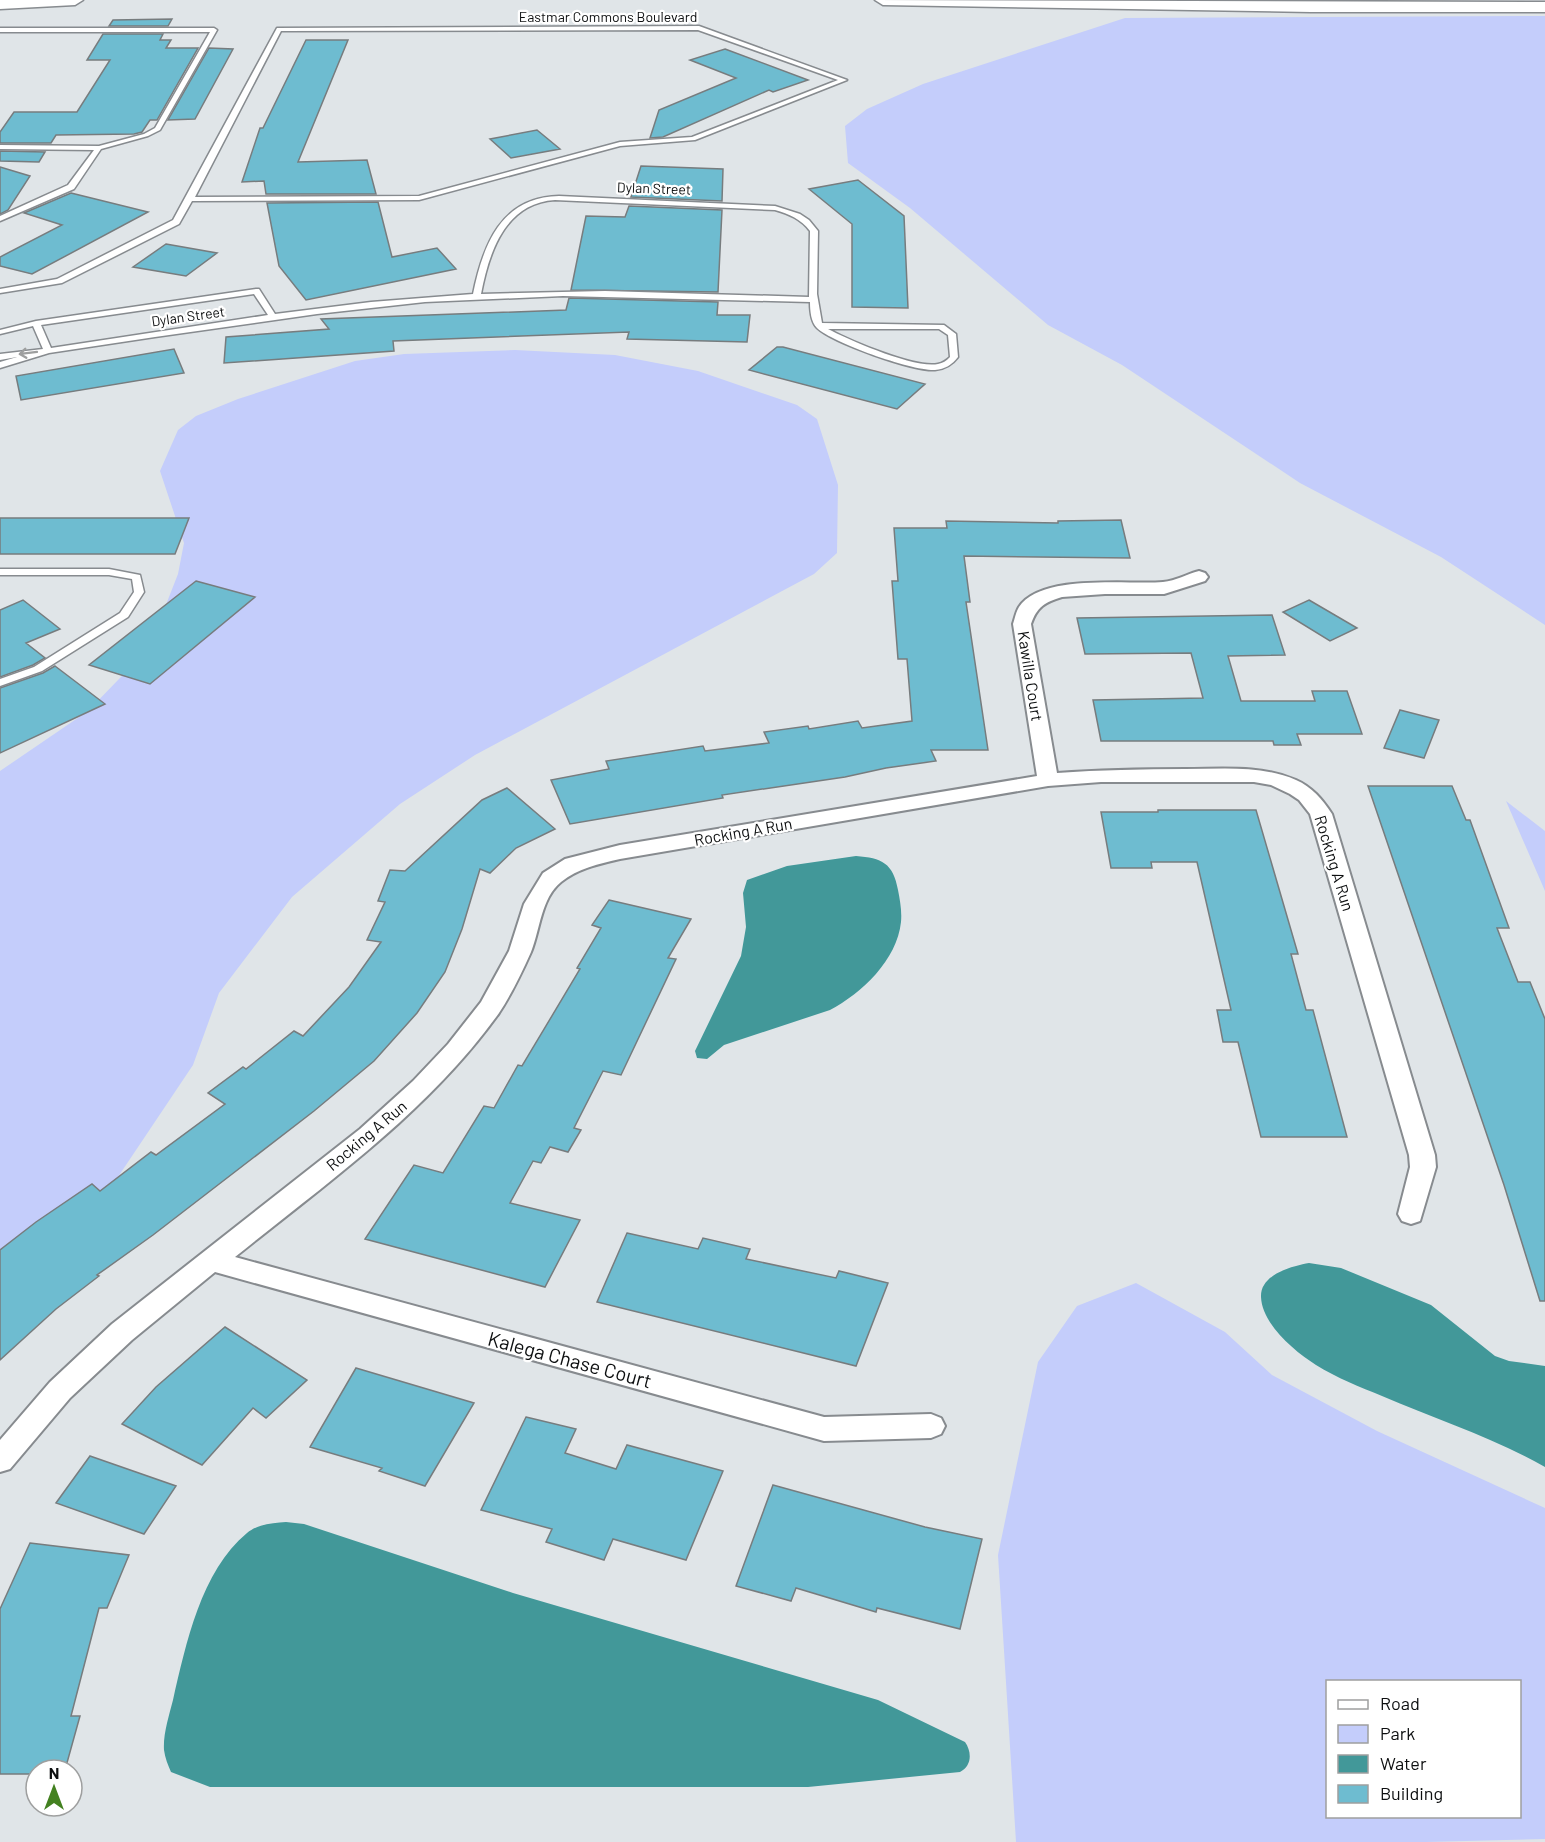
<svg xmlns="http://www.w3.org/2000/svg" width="1545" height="1842" font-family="Barlow,sans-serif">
  <rect width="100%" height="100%" fill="#e0e5e8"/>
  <path fill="#c4cdfb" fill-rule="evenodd" d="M 1545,16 L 1545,625 L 1441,557 L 1300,483 L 1122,365 L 1048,325 L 910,208 L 848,163 L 845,126 L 867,109 L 923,84 L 1125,18 Z
    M 515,350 L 615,355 L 698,371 L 797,405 L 817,419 L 838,485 L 837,553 L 814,574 L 475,755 L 400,804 L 292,897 L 219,993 L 193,1065 L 0,1353 L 0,771 L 88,711 L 149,648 L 178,574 L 184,543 L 160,471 L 178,430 L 196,416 L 238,399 L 355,361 L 404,354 Z
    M 1506,801 L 1545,831 L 1545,891 Z
    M 1136,1283 L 1225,1332 L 1272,1375 L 1377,1431 L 1545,1508 L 1545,1839 L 1426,1842 L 1016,1842 L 998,1555 L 1038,1362 L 1077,1306 ZM 1328,1682 L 1520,1682 L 1520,1816 L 1328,1816 Z"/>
  <path fill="#429899" d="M 856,856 C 882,858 893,863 898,890 C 900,900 902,911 901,922 C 897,960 862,993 830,1010 L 724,1045 L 707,1059 L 697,1058 L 695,1051 L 741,956 L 746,927 L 743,893 L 747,880 L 787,866 Z
    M 1309,1263 L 1341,1268 L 1431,1305 L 1495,1356 L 1509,1361 L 1545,1366 L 1545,1467 C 1494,1438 1436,1419 1382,1396 C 1360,1387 1337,1378 1316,1365 C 1294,1351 1262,1324 1261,1297 C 1260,1274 1293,1266 1309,1263 Z
    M 286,1522 L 304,1524 L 513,1593 L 878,1700 L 965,1742 C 972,1752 972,1766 960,1772 L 808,1787 L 210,1787 L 171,1772 C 168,1765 165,1758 164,1750 C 163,1734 169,1716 173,1700 C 186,1644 201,1571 247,1533 C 258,1524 273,1523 286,1522 Z"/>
  <path fill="#6ebcd0" stroke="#777c7e" stroke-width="1.5" d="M 172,19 L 168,26 L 109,26 L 113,20 Z
    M 103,34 L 163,34 L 160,40 L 171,40 L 166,48 L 198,48 L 157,120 L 150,120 L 142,132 L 134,134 L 56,135 L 51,143 L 0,143 L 0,132 L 14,112 L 77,112 L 110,60 L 87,60 Z
    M 306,40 L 348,40 L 298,162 L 367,160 L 376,194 L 266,194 L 264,181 L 242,182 L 260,128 L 263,128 Z
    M 209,48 L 233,49 L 195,119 L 168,120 Z
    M 725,49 L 808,80 L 773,92 L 769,90 L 663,137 L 650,138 L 659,110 L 736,78 L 690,60 Z
    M 537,130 L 560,149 L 511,158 L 490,139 Z
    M 0,151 L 45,152 L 39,162 L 0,161 Z
    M 641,166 L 723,169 L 722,201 L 631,197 Z
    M 0,167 L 30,176 L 8,210 L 0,214 Z
    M 858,180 L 904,216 L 908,308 L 852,307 L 852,224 L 809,189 Z
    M 71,193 L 148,212 L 32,274 L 0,266 L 0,257 L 62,225 L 24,213 Z
    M 378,202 L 392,257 L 437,248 L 456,269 L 306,300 L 279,266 L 267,203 Z
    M 629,206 L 722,210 L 718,292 L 571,290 L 586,216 L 625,217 Z
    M 166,244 L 217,253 L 186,276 L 133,267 Z
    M 569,298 L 718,302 L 717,315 L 750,315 L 747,342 L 627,339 L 629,332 L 393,341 L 394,351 L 224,363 L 226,337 L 329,329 L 321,319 L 566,310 Z
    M 777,347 L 783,347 L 925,384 L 897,409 L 749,370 Z
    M 174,349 L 184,373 L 21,400 L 16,376 Z
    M 0,518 L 189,518 L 175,554 L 0,554 Z
    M 1121,520 L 1130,558 L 964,556 L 970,602 L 966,602 L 988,750 L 931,750 L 936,761 L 886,768 L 845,777 L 722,795 L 723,798 L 570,824 L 551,780 L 609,769 L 606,761 L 703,746 L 705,751 L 769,743 L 764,732 L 808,726 L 809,729 L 858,721 L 862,728 L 912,721 L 907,659 L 898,659 L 892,581 L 898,581 L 894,528 L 947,528 L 946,521 L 1058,523 L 1058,521 Z
    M 196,581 L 255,597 L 150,684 L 89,665 Z
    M 23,600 L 60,629 L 26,643 L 45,658 L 33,665 L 0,677 L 0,610 Z
    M 1309,600 L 1357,628 L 1330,641 L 1283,612 Z
    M 1272,615 L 1285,655 L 1228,656 L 1241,701 L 1315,701 L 1312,691 L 1347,691 L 1362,734 L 1297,734 L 1301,745 L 1274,745 L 1273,741 L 1101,741 L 1093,700 L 1203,698 L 1191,653 L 1085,654 L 1077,618 Z
    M 55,666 L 105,704 L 0,753 L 0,688 L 43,673 Z
    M 1400,710 L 1439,720 L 1424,758 L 1384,748 Z
    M 1368,786 L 1452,786 L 1466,820 L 1470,820 L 1509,928 L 1497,928 L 1518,982 L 1530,982 L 1545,1019 L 1545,1301 L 1540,1301 L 1504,1185 Z
    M 507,788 L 555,829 L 516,848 L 490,873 L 480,869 L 462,929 L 445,972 L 417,1013 L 374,1061 L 314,1111 L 153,1235 L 97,1275 L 99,1276 L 56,1309 L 0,1360 L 0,1250 L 36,1222 L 92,1184 L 100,1191 L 151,1152 L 156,1155 L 225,1104 L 208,1093 L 243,1067 L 246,1069 L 294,1031 L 303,1036 L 349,987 L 381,942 L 367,940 L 385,902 L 378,901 L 390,870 L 405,871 L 482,800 Z
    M 1158,810 L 1256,810 L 1298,954 L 1291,954 L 1306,1010 L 1313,1010 L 1347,1137 L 1261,1137 L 1238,1042 L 1223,1042 L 1217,1010 L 1231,1010 L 1197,862 L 1151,862 L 1152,868 L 1111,868 L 1101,812 L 1158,812 Z
    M 609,900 L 691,919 L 668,958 L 676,959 L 621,1075 L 603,1071 L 574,1128 L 581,1130 L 568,1152 L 550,1147 L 541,1163 L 533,1161 L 510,1203 L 580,1220 L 545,1287 L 365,1239 L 414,1165 L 443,1173 L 484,1106 L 494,1108 L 518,1065 L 522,1066 L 580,969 L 577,968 L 601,928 L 592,925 Z
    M 627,1233 L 698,1249 L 703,1238 L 750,1249 L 746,1259 L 836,1278 L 839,1271 L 888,1283 L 856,1366 L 597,1302 Z
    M 225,1327 L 307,1380 L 266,1418 L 253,1408 L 202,1465 L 122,1424 L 156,1387 Z
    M 356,1368 L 474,1403 L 425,1486 L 379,1471 L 382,1468 L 310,1447 Z
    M 526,1417 L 576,1429 L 565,1453 L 616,1469 L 627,1445 L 723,1471 L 686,1560 L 613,1539 L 604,1560 L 546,1542 L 552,1529 L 481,1510 Z
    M 90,1456 L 176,1486 L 144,1534 L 56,1503 Z
    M 773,1485 L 925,1527 L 982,1539 L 960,1629 L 877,1608 L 876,1612 L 796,1588 L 791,1601 L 736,1586 Z
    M 30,1543 L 129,1555 L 107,1608 L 99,1608 L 71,1716 L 80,1716 L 65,1770 L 36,1770 L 36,1774 L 0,1774 L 0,1609 Z"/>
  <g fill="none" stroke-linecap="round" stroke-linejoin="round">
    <defs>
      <path id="lane" d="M 699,26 L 847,80 L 695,140 L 620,146 L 419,200 L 192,201 L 179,224 L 62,283 L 0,293 L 0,289 L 57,279 L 173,220 L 277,28 ZM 698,30 L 838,80 L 692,137 L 620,142 L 419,196 L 195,197 L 281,31 Z
        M 0,28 L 214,28 L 217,30 L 160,130 L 148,136 L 101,149 L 74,189 L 0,221 L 0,216 L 68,185 L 94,150 L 0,149 L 0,145 L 99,146 L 144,134 L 155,128 L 210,32 L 0,32 Z
        M 559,196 L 775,206 L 800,214 L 809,220 L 818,231 L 817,294 L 822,323 L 944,325 L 956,334 L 958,357 C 952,365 945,369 935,370 C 912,371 833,343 817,328 C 811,322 810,311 810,302 L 563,296 L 425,302 L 317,314 L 155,337 L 49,353 L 0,368 L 0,362 L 17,357 L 0,360 L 0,354 L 43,349 L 33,326 L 0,334 L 0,330 L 36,321 L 256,289 L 259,289 L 275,314 L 371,302 L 473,294 C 483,245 501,197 559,196 ZM 555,200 L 775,210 C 789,214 801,219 810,231 L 809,297 L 605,291 L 481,294 C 489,252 505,203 555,200 ZM 254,294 L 268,315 L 51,348 L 41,325 ZM 828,329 L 939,329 L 948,335 L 950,357 C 946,361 943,363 938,364 C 915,369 849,340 828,329 Z
        M 0,569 L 109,569 L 140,575 L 144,592 L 128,617 L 42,671 L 0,686 L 0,679 L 34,667 L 120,613 L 134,592 L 132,579 L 109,575 L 0,575 Z"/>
      <path id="street" d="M 1199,571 L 1205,573 L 1208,577 L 1205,581 L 1164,594 L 1105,594 L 1062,597 C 1045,602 1037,607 1031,624 L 1057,773 C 1100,770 1143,769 1186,769 C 1223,769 1261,765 1296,780 C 1312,787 1322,799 1332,814 L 1435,1155 L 1436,1167 L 1420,1221 L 1411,1224 L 1402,1221 L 1398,1214 L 1410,1167 L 1409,1155 L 1310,814 L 1299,800 L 1290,794 L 1271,785 L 1254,782 L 1101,782 L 1048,786 L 620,859 C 599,864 578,868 561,882 C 541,898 540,930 531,952 C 522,972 511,995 499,1013 C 429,1111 328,1182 235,1257 L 824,1417 L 931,1414 L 941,1418 L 945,1426 L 941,1434 L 931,1438 L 824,1441 L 215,1272 L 132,1340 L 70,1398 L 10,1469 L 0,1472 L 0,1440 L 50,1382 L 112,1324 L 360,1129 L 413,1081 L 448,1044 L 481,1002 L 509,951 L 524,904 L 543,873 L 565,859 L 620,845 L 1037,776 L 1013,624 C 1015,618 1016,612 1019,607 C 1042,573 1128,585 1163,582 C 1176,581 1187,574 1199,571 Z"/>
      <path id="highway" d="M 0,0 L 83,0 L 75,5 L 0,9 Z
        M 875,0 L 1545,2 L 1545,12 L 1311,12 L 883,5 Z"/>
    </defs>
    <use href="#lane" stroke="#878b8f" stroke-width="3"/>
    <use href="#street" stroke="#878b8f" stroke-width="4"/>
    <use href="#highway" stroke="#878b8f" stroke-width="3"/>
    <use href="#lane" fill="#fff" fill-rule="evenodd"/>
    <use href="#street" fill="#fff" fill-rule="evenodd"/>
    <use href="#highway" fill="#fff" fill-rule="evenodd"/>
  </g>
  <defs><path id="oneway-shaft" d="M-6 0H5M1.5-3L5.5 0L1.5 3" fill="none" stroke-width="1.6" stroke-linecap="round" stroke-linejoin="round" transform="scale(1.5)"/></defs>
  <use stroke="#9e9f9f" href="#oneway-shaft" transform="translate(28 353) rotate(173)"/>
  <g text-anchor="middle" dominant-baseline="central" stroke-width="4.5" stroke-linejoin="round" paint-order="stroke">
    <g font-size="14" fill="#0d0f10" stroke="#fff">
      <text x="608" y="16">Eastmar Commons Boulevard</text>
      <text transform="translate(654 188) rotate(2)">Dylan Street</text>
      <text transform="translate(188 316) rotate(-8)">Dylan Street</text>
    </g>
    <g font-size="16" fill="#0d0f10" stroke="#fff">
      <text transform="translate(1031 676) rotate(81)">Kawilla Court</text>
      <text transform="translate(743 831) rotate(-10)">Rocking A Run</text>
      <text transform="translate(1335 863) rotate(73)">Rocking A Run</text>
      <text transform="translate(366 1135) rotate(-40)">Rocking A Run</text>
    </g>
    <g font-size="20" fill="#0d0f10" stroke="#fff">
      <text transform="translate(570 1359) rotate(15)">Kalega Chase Court</text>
    </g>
  </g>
  <rect x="1326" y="1680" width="195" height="138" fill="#ffffff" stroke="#9e9f9f" stroke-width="1.5"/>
  <rect x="1338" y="1700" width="30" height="9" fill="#ffffff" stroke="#9e9f9f" stroke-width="1.5"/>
  <text x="1380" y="1710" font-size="18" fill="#0d0f10">Road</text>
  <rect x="1338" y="1725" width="30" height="18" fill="#c4cdfb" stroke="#9e9f9f" stroke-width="1.5"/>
  <text x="1380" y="1740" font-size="18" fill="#0d0f10">Park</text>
  <rect x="1338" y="1755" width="30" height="18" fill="#429899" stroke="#9e9f9f" stroke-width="1.5"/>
  <text x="1380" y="1770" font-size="18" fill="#0d0f10">Water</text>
  <rect x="1338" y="1785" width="30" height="18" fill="#6ebcd0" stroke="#9e9f9f" stroke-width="1.5"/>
  <text x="1380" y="1800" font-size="18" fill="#0d0f10">Building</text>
  <g transform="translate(54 1788)"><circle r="28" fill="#ffffff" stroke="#9e9f9f" stroke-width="1.5"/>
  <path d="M0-4.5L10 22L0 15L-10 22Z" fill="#438120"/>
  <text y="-9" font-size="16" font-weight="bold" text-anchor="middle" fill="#0d0f10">N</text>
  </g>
</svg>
